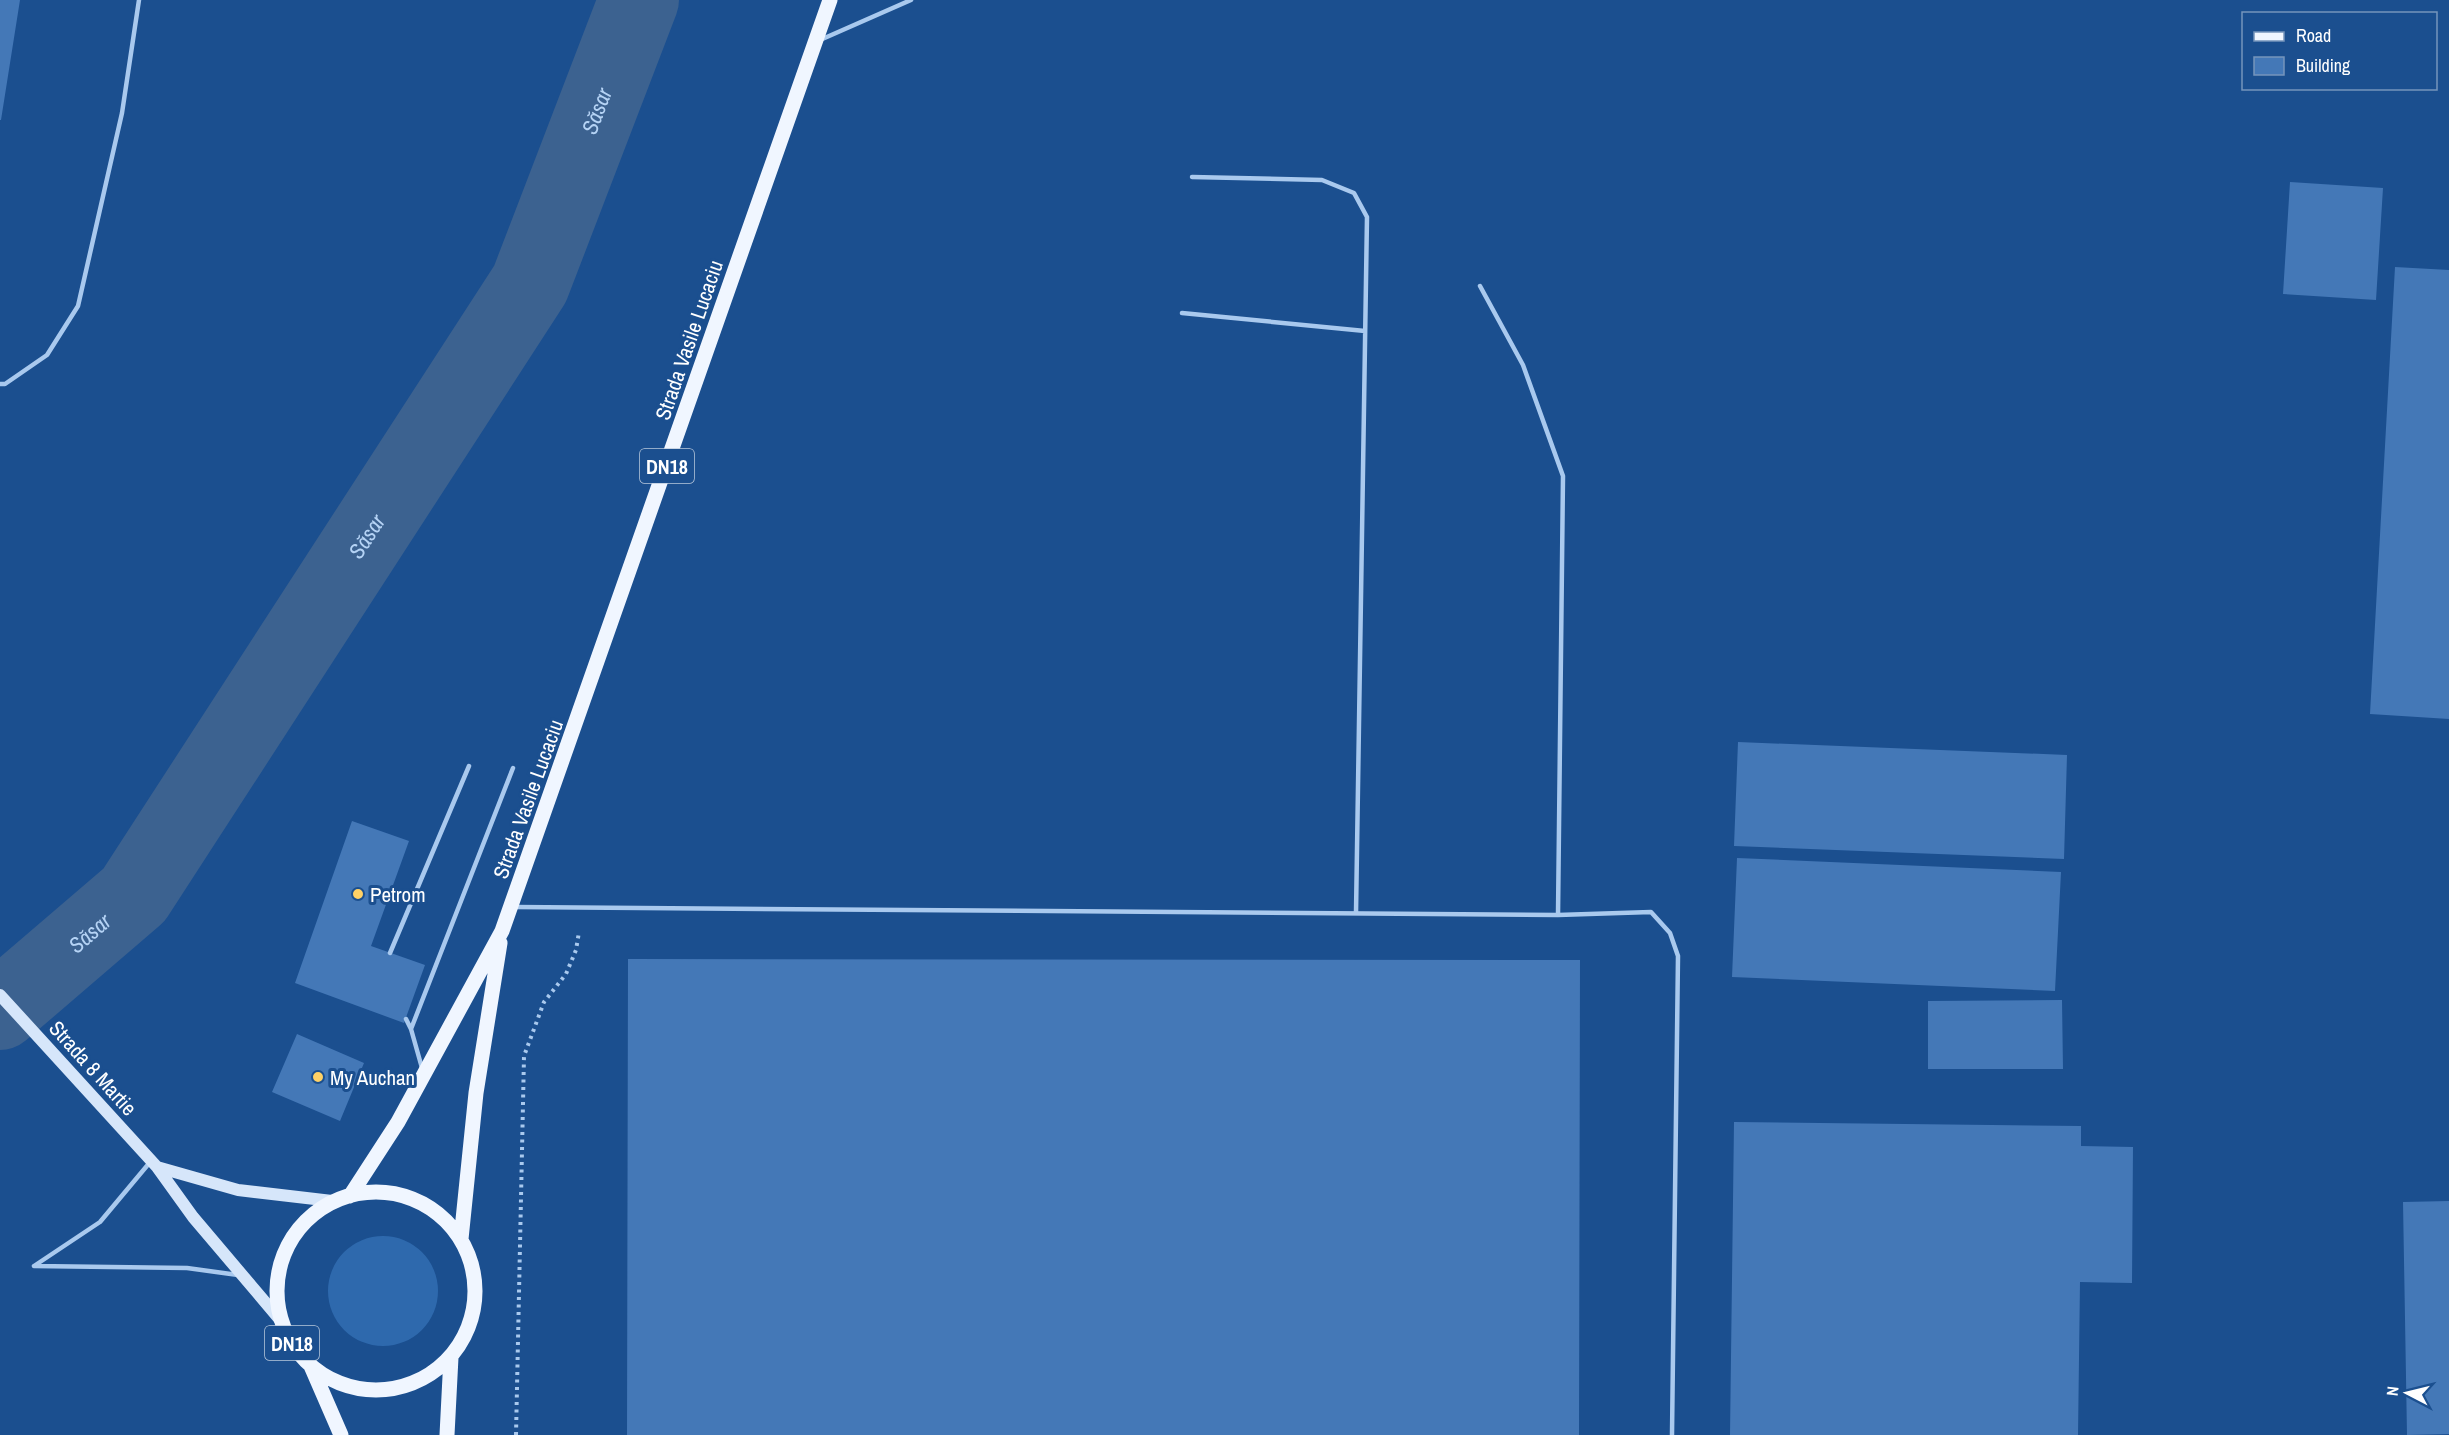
<svg xmlns="http://www.w3.org/2000/svg" width="2449" height="1435" font-family="'Archivo Narrow',sans-serif">
  <rect width="100%" height="100%" fill="#1b4f8f"/>
  <path fill="#2e69ad" d="M328 1291a55 55 0 1 1 110 0a55 55 0 1 1-110 0Z"/>
  <g fill="none" stroke-linecap="round" stroke-linejoin="round">
    <path stroke="#3c6290" stroke-width="80" id="s1" d="M 0,1010 L 134,895 L 530,284 L 639,0"/>
  </g>
  <path fill="#4478b7" d="M 0,0 L 20,0 L 1,120 L 0,120 Z
    M 2290,182 L 2383,188 L 2376,300 L 2283,294 Z
    M 2395,267 L 2449,270 L 2449,719 L 2370,714 Z
    M 1738,742 L 2067,755 L 2064,859 L 1734,846 Z
    M 352,821 L 409,841 L 371,946 L 425,965 L 404,1023 L 295,983 Z
    M 1737,858 L 2061,872 L 2055,991 L 1732,977 Z
    M 628,959 L 1580,960 L 1579,1435 L 627,1435 Z
    M 2062,1000 L 2063,1069 L 1928,1069 L 1928,1001 Z
    M 297,1034 L 364,1063 L 340,1121 L 272,1092 Z
    M 1734,1122 L 2081,1126 L 2081,1146 L 2133,1147 L 2132,1283 L 2080,1282 L 2078,1435 L 1730,1435 Z
    M 2449,1201 L 2449,1434 L 2407,1435 L 2403,1202 Z"/>
  <g fill="none" stroke-linecap="round" stroke-linejoin="round">
    <path stroke="#a9c9ee" stroke-width="4" stroke-dasharray="3 4.5" stroke-linecap="butt" d="M 516,1435 L 524,1056 L 544,1002 L 566,974 L 576,950 L 579,932"/>
    <path stroke="#a9c9ee" stroke-width="4.5" d="M 820,40 L 911,0
      M 1192,177 L 1322,180 L 1354,193 L 1367,217 L 1356,913
      M 1480,286 L 1523,365 L 1563,476 L 1558,915
      M 1182,313 L 1365,331
      M 0,384 L 5,384 L 47,355 L 78,306 L 122,113 L 139,0
      M 515,907 L 1558,915 L 1651,912 L 1670,933 L 1678,956 L 1672,1435
      M 390,953 L 469,766
      M 406,1019 L 411,1029 L 422,1068
      M 411,1029 L 513,768
      M 34,1266 L 187,1268 L 238,1275
      M 34,1266 L 100,1222 L 151,1161"/>
    <path stroke="#d6e6fa" stroke-width="12" d="M 0,995 L 157,1167 L 193,1217 L 282,1322
      M 157,1167 L 238,1190 L 332,1201"/>
    <path stroke="#f0f6ff" stroke-width="15" d="M277 1291a99 99 0 1 1 198 0a99 99 0 1 1-198 0Z
      M 350,1196 L 398,1122 L 502,931 L 830,0
      M 461,1239 L 476,1093 L 500,943
      M 311,1366 L 341,1435
      M 447,1435 L 451,1357"/>
  </g>
  <g fill="#ffd166" stroke="#1b4f8f" stroke-width="2">
    <circle cx="358" cy="894" r="6"/>
    <circle cx="318" cy="1077" r="6"/>
  </g>
  <g text-anchor="middle" dominant-baseline="central" stroke-width="6" stroke-linejoin="round" paint-order="stroke">
    <g fill="#1b4f8f" stroke="#bbcadd" stroke-width="1.5">
      <rect x="640" y="449" width="54" height="34" rx="4.5"/>
      <rect x="265" y="1326" width="54" height="34" rx="4.5"/>
    </g>
    <g font-size="20" font-weight="bold" fill="#fff">
      <text x="667" y="466">DN18</text>
      <text x="292" y="1343">DN18</text>
    </g>
    <g font-size="21" fill="#fff" stroke="#1b4f8f">
      <text transform="translate(689 340) rotate(-71)">Strada Vasile Lucaciu</text>
      <text transform="translate(528 799) rotate(-70)">Strada Vasile Lucaciu</text>
      <text transform="translate(93 1068) rotate(48)">Strada 8 Martie</text>
    </g>
    <g font-size="21" fill="#fff" stroke="#1b4f8f" text-anchor="start">
      <text x="370" y="894">Petrom</text>
      <text x="330" y="1077">My Auchan</text>
    </g>
    <g font-size="22" font-style="italic" fill="#b5d3f5" stroke="#1b4f8f">
      <text stroke="none"><textPath href="#s1" startOffset="1090">Săsar</textPath></text>
      <text stroke="none"><textPath href="#s1" startOffset="604">Săsar</textPath></text>
      <text stroke="none"><textPath href="#s1" startOffset="118">Săsar</textPath></text>
    </g>
  </g>
  <rect x="2242" y="12" width="195" height="78" fill="#1b4f8f" stroke="#7695bc" stroke-width="1.5"/>
  <rect x="2254" y="32" width="30" height="9" fill="#f0f6ff" stroke="#7695bc" stroke-width="1.5"/>
  <text x="2296" y="42" font-size="18" fill="#ffffff">Road</text>
  <rect x="2254" y="57" width="30" height="18" fill="#4478b7" stroke="#7695bc" stroke-width="1.5"/>
  <text x="2296" y="72" font-size="18" fill="#ffffff">Building</text>
  <g transform="translate(2407 1393) rotate(277)" stroke="#1b4f8f" stroke-width="4.5" paint-order="stroke">
  <path d="M0-4.5L10 22L0 15L-10 22Z" fill="#ffffff"/>
  <text y="-9" font-size="16" font-weight="bold" text-anchor="middle" fill="#ffffff">N</text>
  </g>
</svg>
